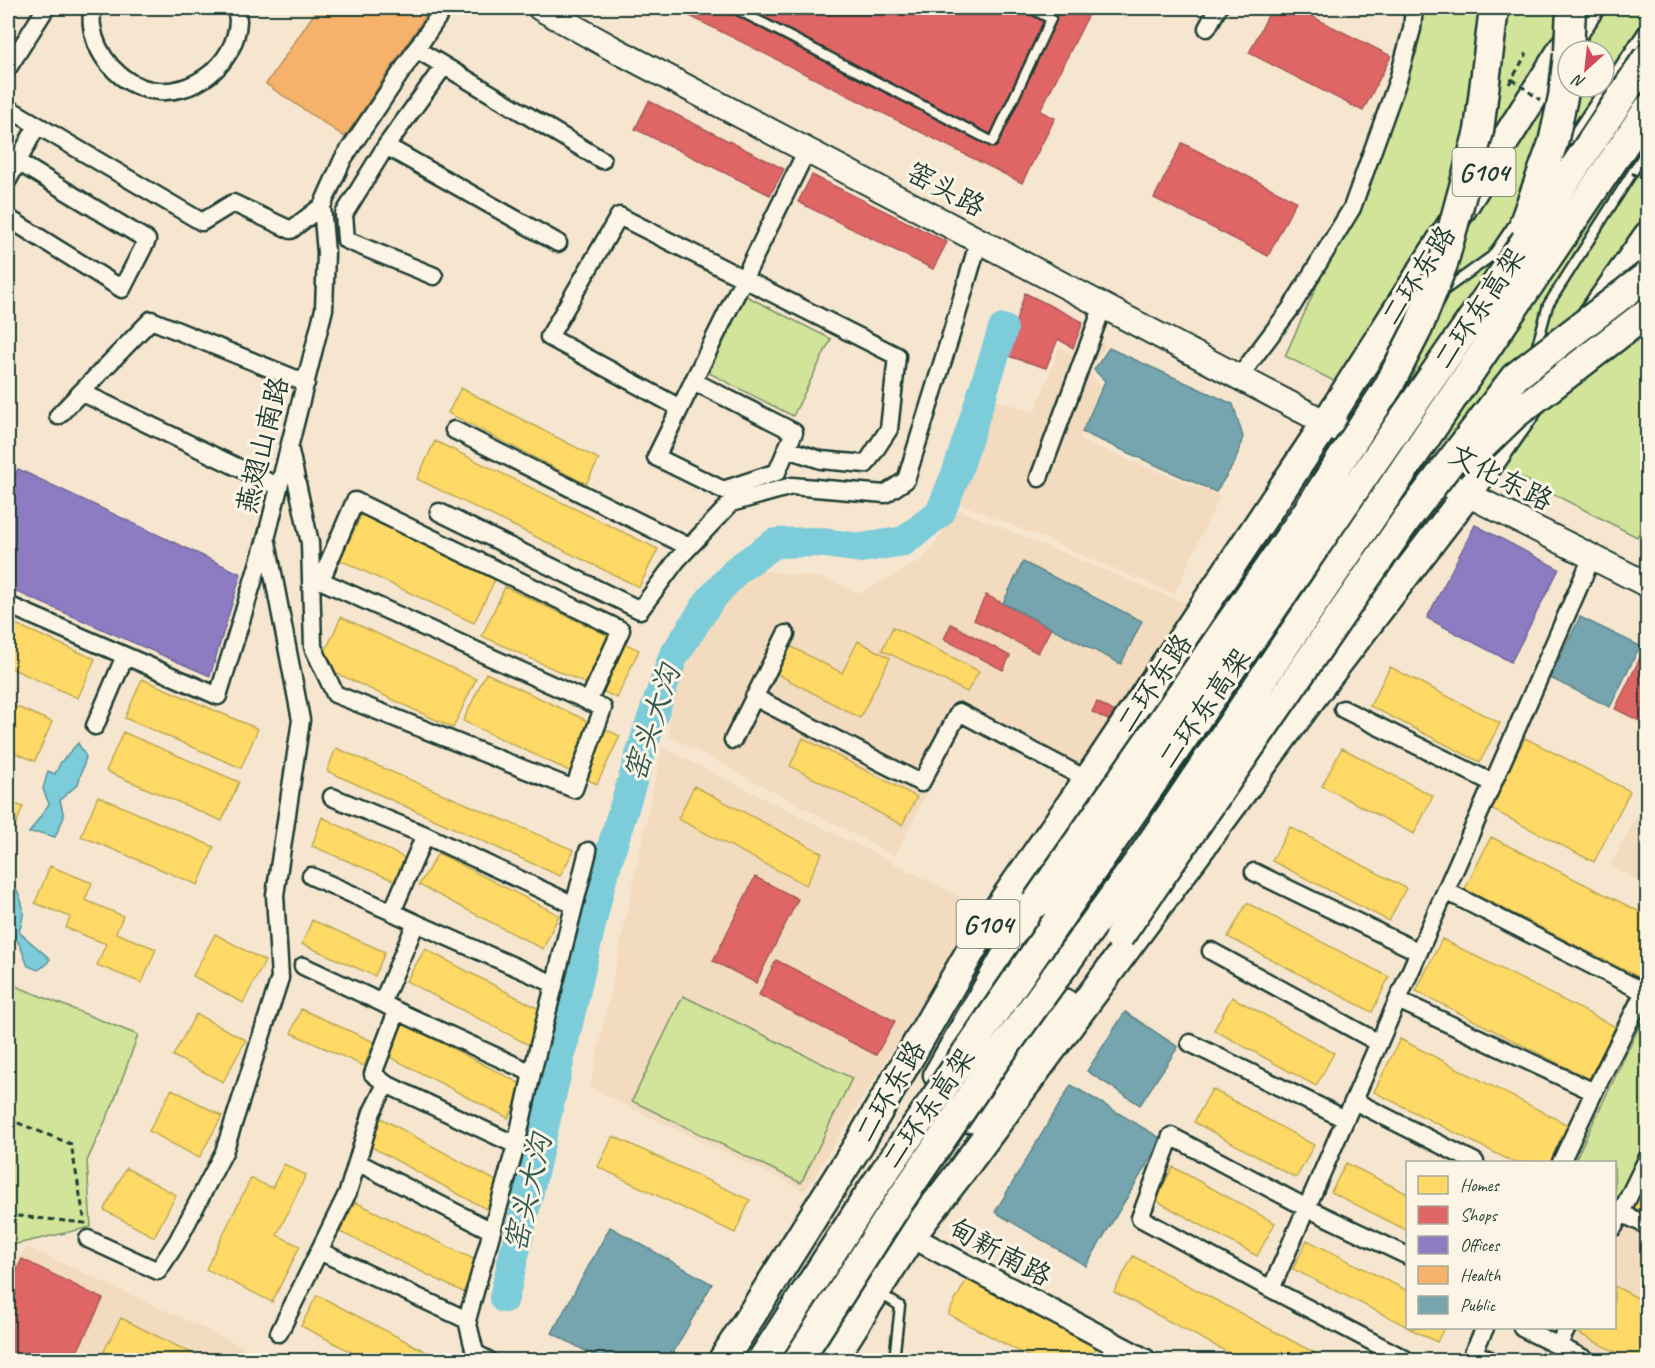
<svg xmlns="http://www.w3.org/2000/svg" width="1655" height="1368" font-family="Caveat,'LXGW WenKai TC',sans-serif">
  <rect width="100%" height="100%" fill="#f7e6cf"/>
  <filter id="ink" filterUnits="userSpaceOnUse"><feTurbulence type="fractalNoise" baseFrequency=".0167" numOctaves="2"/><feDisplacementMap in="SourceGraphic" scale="12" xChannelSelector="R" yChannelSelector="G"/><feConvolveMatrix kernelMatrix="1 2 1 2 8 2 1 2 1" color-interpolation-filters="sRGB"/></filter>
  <g filter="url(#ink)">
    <path fill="#f3dbbf" d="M 1085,331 L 1106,346 L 1088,371 L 1100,385 L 1080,440 L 1220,496 L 1174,594 L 955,501 L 990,398 L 1035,412 L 1060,346 L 1071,355 Z
      M 952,507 L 1191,606 L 1085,770 L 968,710 L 895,856 L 669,736 L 668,706 L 673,657 L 703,604 L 760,570 L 822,578 L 860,593 L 922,560 L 941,535 Z
      M 662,747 L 981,907 L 805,1191 L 590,1088 Z
      M 1647,796 L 1647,886 L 1610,866 Z
      M 1615,1175 L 1647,1192 L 1647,1360 L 1600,1360 L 1535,1328 L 1614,1328 Z
      M 27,1247 L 273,1360 L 8,1360 L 8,1271 Z"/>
    <path fill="#d1e499" stroke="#789066" stroke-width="1.5" fill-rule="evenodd" d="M 1420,8 L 1647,8 L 1648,518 L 1637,537 L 1285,356 L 1371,166 L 1417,51 ZM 1568,51 L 1604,51 L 1604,87 L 1568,87 Z
      M 746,296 L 831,339 L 793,416 L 707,372 Z
      M 8,983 L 138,1035 L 113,1104 L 87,1161 L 91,1227 L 8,1246 Z
      M 683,996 L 852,1078 L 801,1183 L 632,1101 Z
      M 1647,1011 L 1647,1139 L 1615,1207 L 1614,1162 L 1574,1162 Z"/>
    <path fill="#7dccda" stroke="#579398" stroke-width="1.5" d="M 78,743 L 86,757 L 78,784 L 60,800 L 64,817 L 55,837 L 41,833 L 29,833 L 49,804 L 43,789 L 48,771 L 55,774 L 61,762 Z
      M 17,890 C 25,908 25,913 19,932 L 50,959 L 46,965 L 38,970 L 28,966 C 23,954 19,938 8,930 L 8,894 Z"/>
    <path fill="#ffd966" stroke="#bcaa57" stroke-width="1.5" d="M 811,8 L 837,8 L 858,18 L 845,43 L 804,22 Z
      M 931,12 L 943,18 L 939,25 L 948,29 L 954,18 L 987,35 L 982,46 L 989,50 L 993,41 L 1004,46 L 999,55 L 1002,56 L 986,88 L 963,76 L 962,79 L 933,64 L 934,62 L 909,49 L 925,17 L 927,19 Z
      M 892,41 L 934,62 L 921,87 L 880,66 Z
      M 963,77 L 1005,97 L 992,123 L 951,102 Z
      M 461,388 L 599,459 L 586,484 L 448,413 Z
      M 435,441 L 658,549 L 639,587 L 417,479 Z
      M 363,512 L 497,575 L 474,623 L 340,560 Z
      M 505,587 L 639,650 L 617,698 L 482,636 Z
      M 341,617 L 476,679 L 453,728 L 319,665 Z
      M 8,621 L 95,659 L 78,698 L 8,667 Z
      M 893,627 L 979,671 L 967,692 L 882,650 Z
      M 858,641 L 890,658 L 860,718 L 777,674 L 790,646 L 842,673 Z
      M 1390,667 L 1500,723 L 1480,762 L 1370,706 Z
      M 486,673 L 620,736 L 597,784 L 463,721 Z
      M 142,679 L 258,729 L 241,768 L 125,718 Z
      M 8,703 L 52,722 L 35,761 L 8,750 Z
      M 123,732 L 239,782 L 222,821 L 106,771 Z
      M 803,738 L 917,797 L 902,825 L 790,766 Z
      M 1525,738 L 1630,791 L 1594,862 L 1489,808 Z
      M 336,748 L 574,850 L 560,876 L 327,771 Z
      M 1342,748 L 1433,796 L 1414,834 L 1322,786 Z
      M 694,786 L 822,853 L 806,885 L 678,819 Z
      M 98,796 L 214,847 L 198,885 L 81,836 Z
      M 8,801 L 23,807 L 8,844 Z
      M 322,817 L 405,858 L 395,881 L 312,846 Z
      M 1290,827 L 1406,888 L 1389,921 L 1272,861 Z
      M 1491,837 L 1648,916 L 1648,959 L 1638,977 L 1465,889 Z
      M 438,853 L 559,915 L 543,949 L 419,885 Z
      M 50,866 L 92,883 L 85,900 L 123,916 L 116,933 L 156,949 L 142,983 L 97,965 L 106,944 L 66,928 L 70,917 L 35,903 Z
      M 1247,903 L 1389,977 L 1372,1012 L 1228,937 Z
      M 312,920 L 385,952 L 375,976 L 302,944 Z
      M 215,934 L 265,961 L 243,1003 L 193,976 Z
      M 1442,939 L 1616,1027 L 1589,1079 L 1416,991 Z
      M 425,949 L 545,1012 L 529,1045 L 406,981 Z
      M 1232,997 L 1334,1053 L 1316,1086 L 1214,1030 Z
      M 301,1009 L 374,1042 L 364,1066 L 291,1033 Z
      M 196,1014 L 246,1040 L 223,1082 L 173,1056 Z
      M 403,1023 L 525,1086 L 508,1118 L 386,1055 Z
      M 1400,1039 L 1574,1128 L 1556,1162 L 1513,1162 L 1374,1092 Z
      M 172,1089 L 222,1116 L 199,1158 L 149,1131 Z
      M 1212,1089 L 1314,1145 L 1296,1178 L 1194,1122 Z
      M 379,1117 L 500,1183 L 486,1209 L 364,1143 Z
      M 613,1136 L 750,1200 L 735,1233 L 598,1167 Z
      M 1648,1149 L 1648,1215 L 1620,1201 Z
      M 1346,1163 L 1408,1194 L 1408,1231 L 1331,1192 Z
      M 284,1164 L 306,1175 L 277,1235 L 300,1246 L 272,1302 L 206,1269 L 251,1178 L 272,1188 Z
      M 1173,1167 L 1275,1223 L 1257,1256 L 1155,1200 Z
      M 126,1168 L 176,1195 L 154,1237 L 104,1210 Z
      M 355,1202 L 478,1261 L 463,1292 L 340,1232 Z
      M 1307,1240 L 1408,1291 L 1408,1327 L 1293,1269 Z
      M 1133,1256 L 1328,1360 L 1242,1360 L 1114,1292 Z
      M 968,1277 L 1097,1346 L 1089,1360 L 1035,1360 L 948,1314 Z
      M 1614,1286 L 1648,1303 L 1648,1360 L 1632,1360 L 1568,1328 L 1614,1328 Z
      M 317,1295 L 440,1359 L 439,1360 L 367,1360 L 301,1326 Z
      M 121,1318 L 205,1360 L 118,1360 L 103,1353 Z
      M 1408,1328 L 1444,1328 L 1437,1342 Z"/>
    <path fill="#e06666" stroke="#a65a57" stroke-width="1.5" d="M 674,8 L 1092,8 L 1040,111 L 1055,118 L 1022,183 Z
      M 1272,8 L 1295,8 L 1391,56 L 1363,111 L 1249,53 Z
      M 649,101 L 784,169 L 770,195 L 635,129 Z
      M 1182,143 L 1296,201 L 1268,256 L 1154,198 Z
      M 812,175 L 947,242 L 933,269 L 798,202 Z
      M 1025,293 L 1083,322 L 1073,348 L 1058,339 L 1046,368 L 1005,355 Z
      M 986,595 L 1051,628 L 1038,653 L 974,620 Z
      M 951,624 L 1010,656 L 1003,670 L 944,639 Z
      M 1643,652 L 1648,655 L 1648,725 L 1615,709 Z
      M 1097,702 L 1115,712 L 1110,721 L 1092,712 Z
      M 755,877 L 798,899 L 756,983 L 713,961 Z
      M 776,960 L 895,1021 L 876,1055 L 759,995 Z
      M 22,1259 L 103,1299 L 73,1360 L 8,1360 L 8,1289 Z"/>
    <path fill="#8e7cc3" stroke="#6d6998" stroke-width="1.5" d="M 18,469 L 241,574 L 210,676 L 8,588 L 8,487 Z
      M 1475,525 L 1559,569 L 1511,662 L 1427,618 Z"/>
    <path fill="#f6b26b" stroke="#b68f5a" stroke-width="1.5" d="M 318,8 L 431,8 L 345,137 L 266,84 Z"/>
    <path fill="#76a5af" stroke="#5c868a" stroke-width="1.5" d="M 1109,348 L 1233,404 L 1243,437 L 1235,462 L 1216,492 L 1082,432 L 1105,381 L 1094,370 Z
      M 1023,562 L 1142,621 L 1121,664 L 1003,603 Z
      M 1580,617 L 1640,646 L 1610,707 L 1550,678 Z
      M 1125,1012 L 1178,1047 L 1140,1105 L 1087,1071 Z
      M 1071,1085 L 1162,1139 L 1086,1266 L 995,1212 Z
      M 610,1227 L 712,1284 L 669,1360 L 602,1360 L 552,1333 Z"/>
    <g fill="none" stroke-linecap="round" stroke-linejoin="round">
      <path stroke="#7dccda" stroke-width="30" d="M 504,1298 L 601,882 L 648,730 L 673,657 L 710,600 L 738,569 L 775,543 L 817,542 L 861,548 L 904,541 L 940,513 L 957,472 L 1003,329"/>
      <defs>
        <path id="service" d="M 734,8 L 993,142 L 1051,19 L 1030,8
          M 1563,150 L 1648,24
          M 1442,292 L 1492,256 L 1517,219
          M 1535,353 L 1548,305 L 1648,148
          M 1001,1028 L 1309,586
          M 881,1294 L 900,1306 L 894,1360
          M 81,1360 L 82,1358 L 88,1360"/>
        <path id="minor" d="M 92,8 C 92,13 91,20 92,26 C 96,56 120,84 151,90 C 192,98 236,64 238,21 C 238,17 236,12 236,8
          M 1207,28 L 1218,8
          M 416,49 L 602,160
          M 444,66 L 386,146 L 558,243
          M 8,68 L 46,8
          M 8,110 L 13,111 L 202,222 L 233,203 L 291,230 L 322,206
          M 386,146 L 344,214 L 346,240 L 434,276
          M 8,180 L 34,131
          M 8,218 L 122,289 L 147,240 L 18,162
          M 1239,377 L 1291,308 L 1352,208 L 1398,80 L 1412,29 L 1414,8
          M 693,381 L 794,432 L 777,472 L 723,490 L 656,457 L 807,150
          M 81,392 L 279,487
          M 680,408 L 549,337 L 619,216 L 897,356 L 889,429 L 866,464 L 821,460 L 787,449
          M 58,416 L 151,320 L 306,383
          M 454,430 L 689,547
          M 290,451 L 310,543 L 313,647 L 335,694 L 574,789 L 603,708 L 311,576
          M 1039,478 L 1103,306
          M 439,512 L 640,610 L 677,560 L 731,503 L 792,486 L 885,494 L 906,480 L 954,325 L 979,240
          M 321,580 L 355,501 L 621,630 L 588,702
          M 8,605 L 218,696 L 266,539 L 324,309 L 326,253 L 322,206 L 343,159 L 444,8
          M 754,697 L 921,783 L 959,712 L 1088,780
          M 1343,709 L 1493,783
          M 95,726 L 125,656
          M 733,740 L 786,634
          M 332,797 L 425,835 L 574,905
          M 1254,872 L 1419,952
          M 311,876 L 392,912
          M 1446,891 L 1644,992 L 1594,1092
          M 416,923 L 554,984
          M 1211,951 L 1379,1043
          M 303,966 L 382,1003
          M 1398,1000 L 1594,1092 L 1561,1162
          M 397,1011 L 532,1073
          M 1190,1043 L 1345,1119
          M 386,1084 L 516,1145
          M 1354,1101 L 1475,1162
          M 357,1162 L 492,1231
          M 1621,1213 L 1648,1226
          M 1614,1227 L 1648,1157
          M 88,1239 L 158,1271 L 177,1242 L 224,1152 L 280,978 L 275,895 L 301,720 L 267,542
          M 319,1251 L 467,1320 L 475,1353 L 488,1360
          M 1271,1289 L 1140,1218 L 1171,1136 L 1307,1208 L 1408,1256
          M 467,1320 L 516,1145 L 532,1073 L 588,851
          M 1485,1328 L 1473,1353 L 1490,1360
          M 1522,1328 L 1587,1360
          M 279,1333 L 348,1192 L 372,1112 L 386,1084 L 373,1074 L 397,1011 L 382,1003 L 416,923 L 392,912 L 425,835
          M 1558,1346 L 1567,1328
          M 1407,1360 L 1271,1289 L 1592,557"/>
        <path id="tertiary" d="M 899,1230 L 1145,1360"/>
        <path id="secondary" d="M 540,8 L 612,48 L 1326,423 L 1648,585"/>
        <path id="trunk" d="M 938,1075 L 1036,903
          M 969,1118 L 1064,1003
          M 723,1360 L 859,1144 L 980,935 L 1099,764 L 1326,423 L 1589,8
          M 832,1360 L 911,1236 L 962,1170 L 1327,677 L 1468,493 L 1648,236"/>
      </defs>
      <use href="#service" stroke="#1f3d34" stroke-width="13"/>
      <use href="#minor" stroke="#1f3d34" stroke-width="21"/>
      <use href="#tertiary" stroke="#1f3d34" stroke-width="26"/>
      <use href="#secondary" stroke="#1f3d34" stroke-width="28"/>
      <use href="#trunk" stroke="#1f3d34" stroke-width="33"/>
      <path stroke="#1f3d34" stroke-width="3" stroke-dasharray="6 4.5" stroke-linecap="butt" d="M 1509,84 L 1527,53
        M 8,1119 L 71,1144 L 85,1223 L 8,1215"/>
      <use href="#service" stroke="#fcf5e5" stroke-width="8"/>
      <use href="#minor" stroke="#fcf5e5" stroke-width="16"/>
      <use href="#tertiary" stroke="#fcf5e5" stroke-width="21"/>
      <use href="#secondary" stroke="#fcf5e5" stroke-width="24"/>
      <use href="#trunk" stroke="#fcf5e5" stroke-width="28"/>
      <defs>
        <path id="trunk-bridge" d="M 1569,51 L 1571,8
          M 1524,223 L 1553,143 L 1563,97 L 1568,55
          M 1474,454 L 1514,415 L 1648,312
          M 1036,903 L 1305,515 L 1388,387 L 1418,328 L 1443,264 L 1479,131 L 1494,8
          M 1119,937 L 1406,520 L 1515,377 L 1648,275
          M 762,1360 L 874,1187 L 1508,267 L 1648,57
          M 798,1360 L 899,1202 L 996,1059 L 1142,857 L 1648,109"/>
      </defs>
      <use href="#trunk-bridge" stroke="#1f3d34" stroke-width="33" stroke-linecap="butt"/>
      <path stroke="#1f3d34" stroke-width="3" stroke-dasharray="6 4.5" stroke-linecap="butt" d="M 1512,79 L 1540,100
        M 1632,173 L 1648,184"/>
      <use href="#trunk-bridge" stroke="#fcf5e5" stroke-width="28"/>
    </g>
  </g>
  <g text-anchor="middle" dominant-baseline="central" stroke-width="6" stroke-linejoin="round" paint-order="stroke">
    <g fill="#fcf5e5" stroke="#617469" stroke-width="1.5">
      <rect x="1452.5" y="148" width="63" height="48" rx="4.5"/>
      <rect x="956.5" y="900" width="63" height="48" rx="4.5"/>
    </g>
    <g font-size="27" font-weight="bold" fill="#1f3d34">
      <text x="1484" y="172">G104</text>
      <text x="988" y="924">G104</text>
    </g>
    <g font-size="28" fill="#1f3d34" stroke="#fcf5e5">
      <text transform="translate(946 189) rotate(28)">窑头路</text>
      <text transform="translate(1418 275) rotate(-57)">二环东路</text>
      <text transform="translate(1479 308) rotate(-56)">二环东高架</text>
      <text transform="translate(262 445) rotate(-76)">燕翅山南路</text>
      <text transform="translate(1501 477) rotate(27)">文化东路</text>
      <text transform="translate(1154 683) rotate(-56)">二环东路</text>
      <text transform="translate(1204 708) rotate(-55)">二环东高架</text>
      <text transform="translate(890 1091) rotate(-60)">二环东路</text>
      <text transform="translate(928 1108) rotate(-55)">二环东高架</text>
      <text transform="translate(1000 1252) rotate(28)">甸新南路</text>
    </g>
    <g font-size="30" font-style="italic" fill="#325a55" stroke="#fcf5e5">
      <text transform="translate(652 723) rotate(-72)">窑头大沟</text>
      <text transform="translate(528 1193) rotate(-77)">窑头大沟</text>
    </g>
  </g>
  <rect width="1655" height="1368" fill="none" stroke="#fcf5e5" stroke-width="30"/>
  <rect x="15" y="15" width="1625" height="1338" fill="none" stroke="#1f3d34" stroke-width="2" filter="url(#ink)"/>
  <rect x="1406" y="1161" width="210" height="168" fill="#fcf5e5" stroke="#a4ab9e" stroke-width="1.5"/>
  <rect x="1418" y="1176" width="30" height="18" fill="#ffd966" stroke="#a4ab9e" stroke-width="1.5"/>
  <text x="1460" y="1191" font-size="18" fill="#1f3d34">Homes</text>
  <rect x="1418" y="1206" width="30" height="18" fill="#e06666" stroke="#a4ab9e" stroke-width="1.5"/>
  <text x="1460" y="1221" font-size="18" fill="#1f3d34">Shops</text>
  <rect x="1418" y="1236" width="30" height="18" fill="#8e7cc3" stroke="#a4ab9e" stroke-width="1.5"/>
  <text x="1460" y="1251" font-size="18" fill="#1f3d34">Offices</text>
  <rect x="1418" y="1266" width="30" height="18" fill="#f6b26b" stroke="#a4ab9e" stroke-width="1.5"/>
  <text x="1460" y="1281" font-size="18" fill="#1f3d34">Health</text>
  <rect x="1418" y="1296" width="30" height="18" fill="#76a5af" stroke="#a4ab9e" stroke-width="1.5"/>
  <text x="1460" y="1311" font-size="18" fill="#1f3d34">Public</text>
  <g transform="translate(1586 69) rotate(207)"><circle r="28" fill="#fcf5e5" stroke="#a4ab9e" stroke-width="1.5"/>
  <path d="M0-4.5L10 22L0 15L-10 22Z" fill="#d1495b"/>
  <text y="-9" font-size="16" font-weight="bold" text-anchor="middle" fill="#1f3d34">N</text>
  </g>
</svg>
